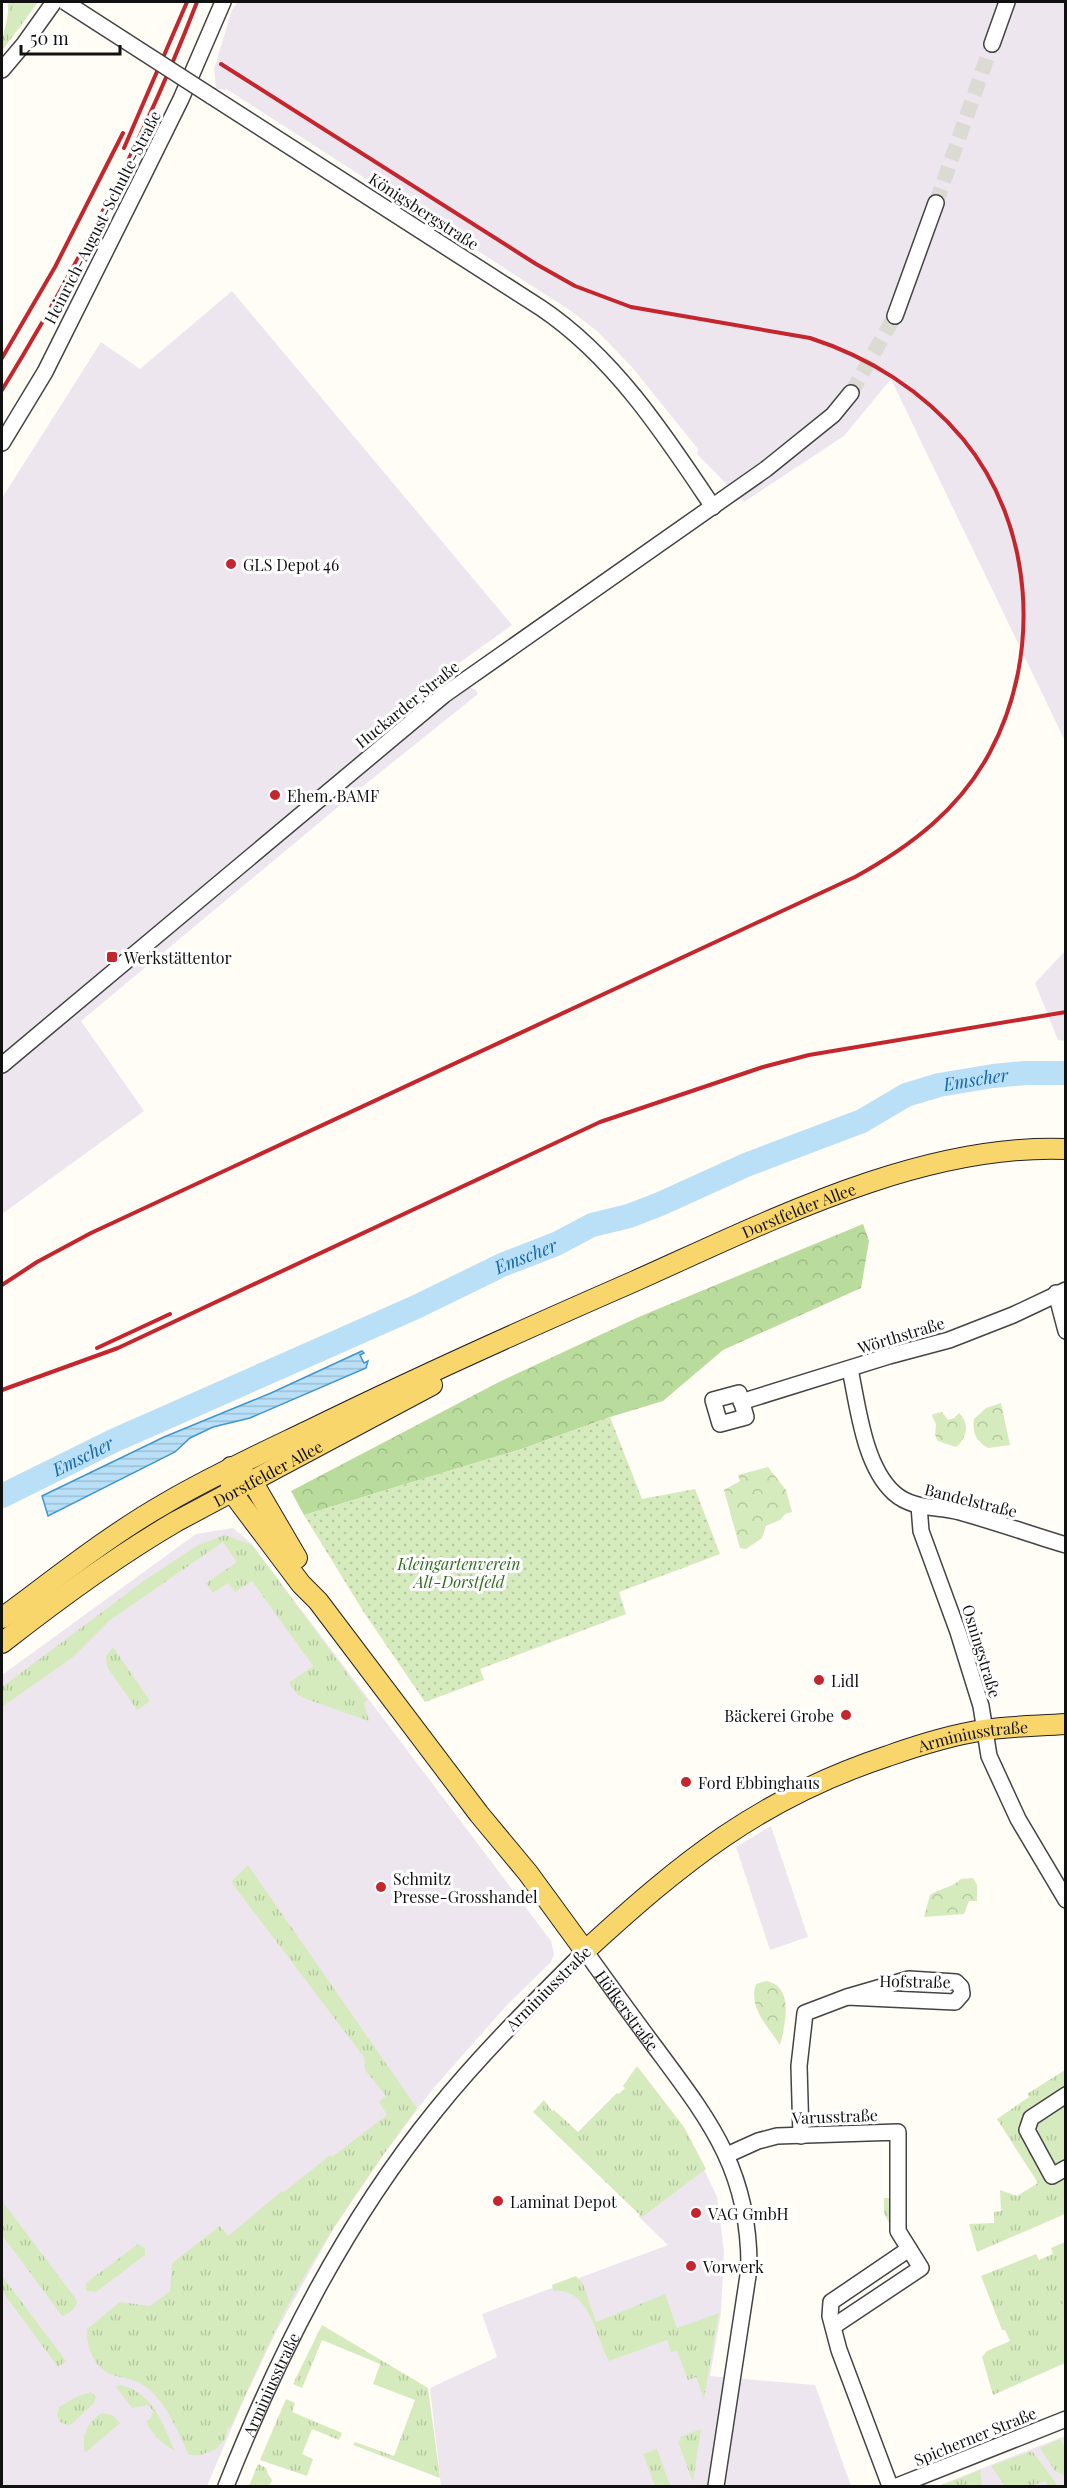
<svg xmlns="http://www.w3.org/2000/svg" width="1067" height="2488" font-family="'Playfair Display',serif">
  <defs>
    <pattern id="grass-tufts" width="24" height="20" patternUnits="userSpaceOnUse" patternTransform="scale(1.5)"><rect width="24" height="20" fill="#d5ebbd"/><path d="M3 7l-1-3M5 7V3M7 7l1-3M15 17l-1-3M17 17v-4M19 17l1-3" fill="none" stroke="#b6c8a1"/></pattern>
    <pattern id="forest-crowns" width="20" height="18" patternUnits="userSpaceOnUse" patternTransform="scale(1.5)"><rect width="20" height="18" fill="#b9dc9c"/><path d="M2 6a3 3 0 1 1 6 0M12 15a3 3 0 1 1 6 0" fill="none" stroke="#9ebc85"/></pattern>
    <pattern id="park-crowns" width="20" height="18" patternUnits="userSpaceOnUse" patternTransform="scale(1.5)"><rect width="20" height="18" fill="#d5ebbd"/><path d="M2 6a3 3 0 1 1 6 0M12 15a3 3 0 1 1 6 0" fill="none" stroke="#b6c8a1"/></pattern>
    <pattern id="garden-dots" width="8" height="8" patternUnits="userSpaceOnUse" patternTransform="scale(1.5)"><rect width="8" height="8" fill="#d5ebbd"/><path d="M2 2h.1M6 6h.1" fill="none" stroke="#b6c8a1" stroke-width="1.8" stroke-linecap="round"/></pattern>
    <pattern id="water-rules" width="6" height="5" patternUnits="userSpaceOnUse" patternTransform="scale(1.5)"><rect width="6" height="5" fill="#b9e0f7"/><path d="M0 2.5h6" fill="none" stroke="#9ebfd3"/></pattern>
  </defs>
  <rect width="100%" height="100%" fill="#fffdf5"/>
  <path fill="#eee6ef" d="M 238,2 L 1065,2 L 1065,741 L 891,379 L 844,436 L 744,502 L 697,454 L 698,449 L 631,366 L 598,332 L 571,311 L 228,90 L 216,89 L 214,69 L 232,10 Z
    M 232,291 L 512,625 L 441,676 L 476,690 L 478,694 L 362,787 L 81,1021 L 144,1111 L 2,1214 L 2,498 L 101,342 L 140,369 Z
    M 1065,951 L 1065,1041 L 1058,1040 L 1035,983 Z
    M 233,1528 L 251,1543 L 551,1941 L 554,1954 L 551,1962 L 507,2005 L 432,2090 L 384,2154 L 334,2228 L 276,2332 L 245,2397 L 207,2486 L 2,2486 L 2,1675 L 196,1534 Z
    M 771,1826 L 808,1937 L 770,1950 L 736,1847 Z
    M 704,2169 L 717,2197 L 724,2251 L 721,2313 L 710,2376 L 815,2385 L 851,2486 L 441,2486 L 430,2388 L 497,2357 L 482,2314 L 668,2245 L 638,2216 Z
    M 1065,2436 L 1065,2486 L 938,2486 L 993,2464 Z"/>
  <path fill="url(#grass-tufts)" d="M 8,2 L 38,2 L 2,51 C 1,33 10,20 8,2 Z
    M 225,1535 L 252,1545 L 367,1700 L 364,1704 L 369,1721 L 306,1699 L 297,1694 L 289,1683 L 313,1666 L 252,1581 L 235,1592 L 228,1583 L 213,1593 L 206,1583 L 237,1562 L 223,1542 L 110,1620 L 73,1657 L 2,1707 L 2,1687 L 145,1580 L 198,1545 Z
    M 113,1647 L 150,1701 L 137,1710 L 107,1667 L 106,1656 Z
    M 248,1865 L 417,2108 C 372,2170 328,2232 291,2300 C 268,2341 251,2385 230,2428 L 228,2427 L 225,2439 L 216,2449 L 201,2455 L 189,2455 C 178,2433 169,2408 151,2391 C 136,2377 124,2380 108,2373 C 93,2366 86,2344 87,2329 L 120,2302 L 150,2306 L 170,2291 L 172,2263 L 220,2226 L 228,2236 L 282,2191 L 284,2192 L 330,2155 L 332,2157 L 387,2115 L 379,2102 L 386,2096 L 365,2070 L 364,2057 L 231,1882 Z
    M 637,2066 L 684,2127 L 706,2169 L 642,2217 L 533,2112 L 544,2100 L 552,2111 L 554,2110 L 578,2132 L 617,2093 L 619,2094 L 625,2088 L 623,2086 Z
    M 1065,2070 L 1065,2214 L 977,2252 L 969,2224 L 994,2223 L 994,2212 L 1001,2211 L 1000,2190 L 1017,2196 L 1038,2183 L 997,2119 L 1029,2097 L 1027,2094 Z
    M 884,2198 L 893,2198 L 891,2227 L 884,2213 Z
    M 2,2201 L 76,2299 L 77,2303 C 75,2308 69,2315 62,2316 L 2,2235 Z
    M 1065,2242 L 1065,2299 L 1062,2321 L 1065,2323 L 1065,2363 L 993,2395 L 982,2357 L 987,2351 L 1010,2341 L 1005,2330 L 1002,2330 L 981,2276 L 1036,2254 L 1039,2260 L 1053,2254 L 1051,2248 Z
    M 138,2244 L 145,2248 L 145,2255 L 96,2292 L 86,2291 L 86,2283 Z
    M 2,2276 L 66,2361 L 58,2367 L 2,2291 Z
    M 576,2276 L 583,2284 L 596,2322 L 665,2294 L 677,2328 L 719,2313 L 704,2399 L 696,2377 L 688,2380 L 677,2351 L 671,2352 L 667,2340 L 609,2361 C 596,2338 590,2288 554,2291 L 552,2285 Z
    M 322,2325 L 428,2388 L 440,2478 L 353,2445 L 355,2442 L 394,2456 L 415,2400 L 373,2384 L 380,2364 L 322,2340 L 302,2388 L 293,2384 Z
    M 120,2385 C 153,2392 163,2425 175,2451 C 163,2445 151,2433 146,2421 L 151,2418 L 153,2411 L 148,2405 L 132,2408 L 116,2387 Z
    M 91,2392 L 96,2397 L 94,2403 L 72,2424 L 68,2425 L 60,2422 L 57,2417 L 59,2407 L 76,2397 Z
    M 286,2399 L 295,2403 L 292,2412 L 342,2433 L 339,2440 L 312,2429 L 302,2454 L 313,2459 L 307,2476 L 260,2460 Z
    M 102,2413 L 112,2415 L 120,2423 L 85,2453 C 81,2436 87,2422 102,2413 Z
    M 701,2429 L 693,2482 L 678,2442 L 681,2440 L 680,2437 Z
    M 1060,2439 L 1065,2448 L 1065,2476 L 1055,2471 L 1040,2448 Z
    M 657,2449 L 670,2486 L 655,2486 L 643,2454 Z
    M 1032,2451 L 1058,2486 L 1048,2486 L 1046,2481 L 1029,2486 L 1005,2486 L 991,2466 Z
    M 258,2464 L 266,2468 L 268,2474 L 272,2480 L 269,2486 L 249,2486 Z
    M 980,2470 L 982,2486 L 940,2486 Z"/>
  <path fill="url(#forest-crowns)" d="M 863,1224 L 869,1241 L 861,1288 L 723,1350 L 663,1401 L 610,1417 L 525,1448 L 304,1515 L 291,1491 L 499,1382 L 641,1316 Z"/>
  <path fill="url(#park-crowns)" d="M 1001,1403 L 1010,1445 L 988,1448 C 976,1441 972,1433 974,1419 L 986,1408 Z
    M 942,1412 L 948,1420 L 954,1418 L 959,1413 C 970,1423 967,1438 956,1447 L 938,1441 L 935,1435 L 936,1424 L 932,1416 L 933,1414 Z
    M 768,1467 L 786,1490 L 792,1512 L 785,1514 L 780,1520 L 766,1526 L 762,1538 L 746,1549 L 740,1548 L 724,1490 L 740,1481 L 738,1475 Z
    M 973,1878 L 977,1885 L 977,1901 L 969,1901 L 964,1914 L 924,1917 L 930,1895 C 940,1888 952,1888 961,1879 Z
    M 766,1981 C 795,1986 785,2025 780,2045 C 768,2027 748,2007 756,1984 Z
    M 1065,2299 L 1066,2299 L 1065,2323 C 1057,2319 1054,2311 1059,2302 Z"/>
  <path fill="url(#garden-dots)" d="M 610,1417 L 642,1499 L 695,1489 L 720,1554 L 619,1592 L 626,1614 L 480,1669 L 484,1680 L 425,1702 L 363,1611 L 304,1515 L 525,1448 Z"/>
  <path fill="url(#water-rules)" stroke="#3f96cf" stroke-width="1.5" d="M 362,1351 L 364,1353 L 360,1355 L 364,1363 L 368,1361 L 366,1368 L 250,1418 L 213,1427 L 190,1438 L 175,1452 L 48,1516 L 42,1496 L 164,1437 L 271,1393 Z"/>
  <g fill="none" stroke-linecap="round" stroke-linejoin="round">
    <path stroke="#b9e0f7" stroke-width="24" id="s1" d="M 2,1496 L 113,1441 L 416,1307 L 502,1265 L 556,1244 L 592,1225 L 629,1216 L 660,1204 L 746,1165 L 862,1121 L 906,1095 L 939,1085 L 993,1076 L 1025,1073 L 1066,1073"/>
    <path stroke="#dbdad3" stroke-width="15" stroke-dasharray="15 8" stroke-linecap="butt" d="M 936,203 L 992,44
      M 851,393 L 895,316"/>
    <defs>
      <g id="minor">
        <path d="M 992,44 L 1007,2"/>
        <path d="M 2,70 L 24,44 L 54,2"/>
        <path d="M 211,96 L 541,308 C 614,357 665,435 713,507"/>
        <path d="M 895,316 L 936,203"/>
        <path d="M 2,443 L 45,372 L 141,180 L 181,99 L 223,2"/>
        <path d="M 2,1065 L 444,695 L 766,469 L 833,415 L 851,393"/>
        <path d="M 1056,1293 L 1066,1331"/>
        <path d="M 850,1369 C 858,1407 864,1466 894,1493 C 913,1510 938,1506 960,1512 C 995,1522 1030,1534 1066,1545"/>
        <path d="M 739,1393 L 746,1417 L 720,1424 L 713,1400 Z"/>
        <path d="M 741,1402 L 889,1356 L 949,1340 L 1013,1315 L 1066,1290"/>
        <path d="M 919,1506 L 921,1531 L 958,1632 L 981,1706 L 989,1756 L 1018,1819 L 1066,1900"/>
        <path d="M 1066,2095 L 1031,2118 L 1027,2130 L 1052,2176 L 1066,2168"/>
        <path d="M 801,2136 L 799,2066 L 805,2013 L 847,1997 L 909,1979 L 956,1982 L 961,1987 L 962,1994 L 955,2002 L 847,1997"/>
        <path d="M 727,2155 L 758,2141 L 777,2136 L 898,2132 L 898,2231 L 921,2268 L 834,2326"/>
        <path id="s2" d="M 226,2486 C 279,2353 345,2222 436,2110 C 482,2053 533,2003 585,1951 C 608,1983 631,2015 655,2047 C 710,2121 750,2171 749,2269 L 716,2486"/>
        <path d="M 890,2486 L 839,2350 L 830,2316 L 831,2302 L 909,2249"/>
        <path d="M 897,2486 L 1066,2419"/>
      </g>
      <g id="major">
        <path id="s3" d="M 231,1467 L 231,1491 L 301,1584 L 318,1601 L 479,1814 L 528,1873 L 585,1951 C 682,1862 760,1798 888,1756 C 919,1745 951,1735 984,1730 C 1011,1726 1038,1726 1066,1724"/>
        <path d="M 241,1474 L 252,1481 L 297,1558"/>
        <path id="s4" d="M 2,1618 C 55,1579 108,1536 166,1503 C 212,1476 260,1454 308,1431 C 416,1378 525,1329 635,1281 C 765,1223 920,1143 1066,1149"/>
        <path id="s5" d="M 2,1643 C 58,1599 115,1557 177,1521 L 432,1385"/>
      </g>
    </defs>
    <use href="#minor" stroke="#444" stroke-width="18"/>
    <use href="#major" stroke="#222" stroke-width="22"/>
    <use href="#minor" stroke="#fff" stroke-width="15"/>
    <use href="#major" stroke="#f9d66b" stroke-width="20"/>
    <path stroke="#c4262e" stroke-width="4" d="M 124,148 L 187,2
      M 2,358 L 55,267 L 123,133
      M 2,390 C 78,266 145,137 197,2
      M 2,1285 L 37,1262 L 91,1233 L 855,877 C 911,846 960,809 990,752 C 1042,655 1034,525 963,439 C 923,391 869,357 810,338 L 631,307 L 575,286 L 536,264 L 221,64
      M 97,1348 L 170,1314
      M 2,1390 L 118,1348 L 600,1122 L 763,1067 L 809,1055 L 1066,1012"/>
    <defs>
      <path id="minor-bridge" d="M 65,2 L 211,96"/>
    </defs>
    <use href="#minor-bridge" stroke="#444" stroke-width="18" stroke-linecap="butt"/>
    <use href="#minor-bridge" stroke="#fff" stroke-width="15"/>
  </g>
  <g fill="#c4262e" stroke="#fff" stroke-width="2">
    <circle cx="231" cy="564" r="6"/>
    <circle cx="275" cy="795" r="6"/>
    <rect x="106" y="951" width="12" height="12" rx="3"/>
    <circle cx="819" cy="1680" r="6"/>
    <circle cx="846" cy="1715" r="6"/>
    <circle cx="686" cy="1782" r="6"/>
    <circle cx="381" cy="1887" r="6"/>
    <circle cx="498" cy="2201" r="6"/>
    <circle cx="696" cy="2213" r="6"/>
    <circle cx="691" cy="2266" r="6"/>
  </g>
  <g text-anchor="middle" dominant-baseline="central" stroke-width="6" stroke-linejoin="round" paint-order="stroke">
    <g font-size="16" fill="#111" stroke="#fff">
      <text transform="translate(424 211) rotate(33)">Königsbergstraße</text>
      <text transform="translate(102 217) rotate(-63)">Heinrich-August-Schulte-Straße</text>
      <text transform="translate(407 704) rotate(-39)">Huckarder Straße</text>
      <text stroke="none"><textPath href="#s4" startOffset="898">Dorstfelder Allee</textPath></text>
      <text transform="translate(901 1335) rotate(-17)">Wörthstraße</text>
      <text stroke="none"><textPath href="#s5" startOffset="316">Dorstfelder Allee</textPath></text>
      <text transform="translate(971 1500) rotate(14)">Bandelstraße</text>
      <text transform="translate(982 1651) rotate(73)">Osningstraße</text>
      <text stroke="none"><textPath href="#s3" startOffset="1056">Arminiusstraße</textPath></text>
      <text transform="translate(915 1981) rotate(1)">Hofstraße</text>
      <text transform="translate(548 1988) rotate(-45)">Arminiusstraße</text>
      <text stroke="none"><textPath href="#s2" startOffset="723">Höfkerstraße</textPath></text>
      <text transform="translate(835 2116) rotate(-2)">Varusstraße</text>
      <text stroke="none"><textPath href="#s2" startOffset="111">Arminiusstraße</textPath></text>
      <text transform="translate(975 2436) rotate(-22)">Spicherner Straße</text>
    </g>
    <g font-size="16" fill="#111" stroke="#fff" text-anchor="start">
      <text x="243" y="564">GLS Depot 46</text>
      <text x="287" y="795">Ehem. BAMF</text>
      <text x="124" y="957">Werkstättentor</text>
      <text x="831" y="1680">Lidl</text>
      <text x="834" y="1715" text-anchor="end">Bäckerei Grobe</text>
      <text x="698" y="1782">Ford Ebbinghaus</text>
      <text x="393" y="1878">Schmitz<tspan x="393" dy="18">Presse-Grosshandel</tspan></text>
      <text x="510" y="2201">Laminat Depot</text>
      <text x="708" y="2213">VAG GmbH</text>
      <text x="703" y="2266">Vorwerk</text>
    </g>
    <g font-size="16" font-style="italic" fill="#2f6b1f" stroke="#fff">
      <text x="459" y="1563">Kleingartenverein<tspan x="459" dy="18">Alt-Dorstfeld</tspan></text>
    </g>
    <g font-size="18" font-style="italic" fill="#1768a6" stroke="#fff">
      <text stroke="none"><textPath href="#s1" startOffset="1062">Emscher</textPath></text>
      <text stroke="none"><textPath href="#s1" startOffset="576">Emscher</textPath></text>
      <text stroke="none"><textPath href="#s1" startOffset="90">Emscher</textPath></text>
    </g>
  </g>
  <rect width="1067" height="2488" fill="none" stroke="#111111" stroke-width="6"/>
  <path d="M21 45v9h99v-9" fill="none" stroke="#111111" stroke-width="3"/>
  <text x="30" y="45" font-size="18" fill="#111111" stroke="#ffffff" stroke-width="4.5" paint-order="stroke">50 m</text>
</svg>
